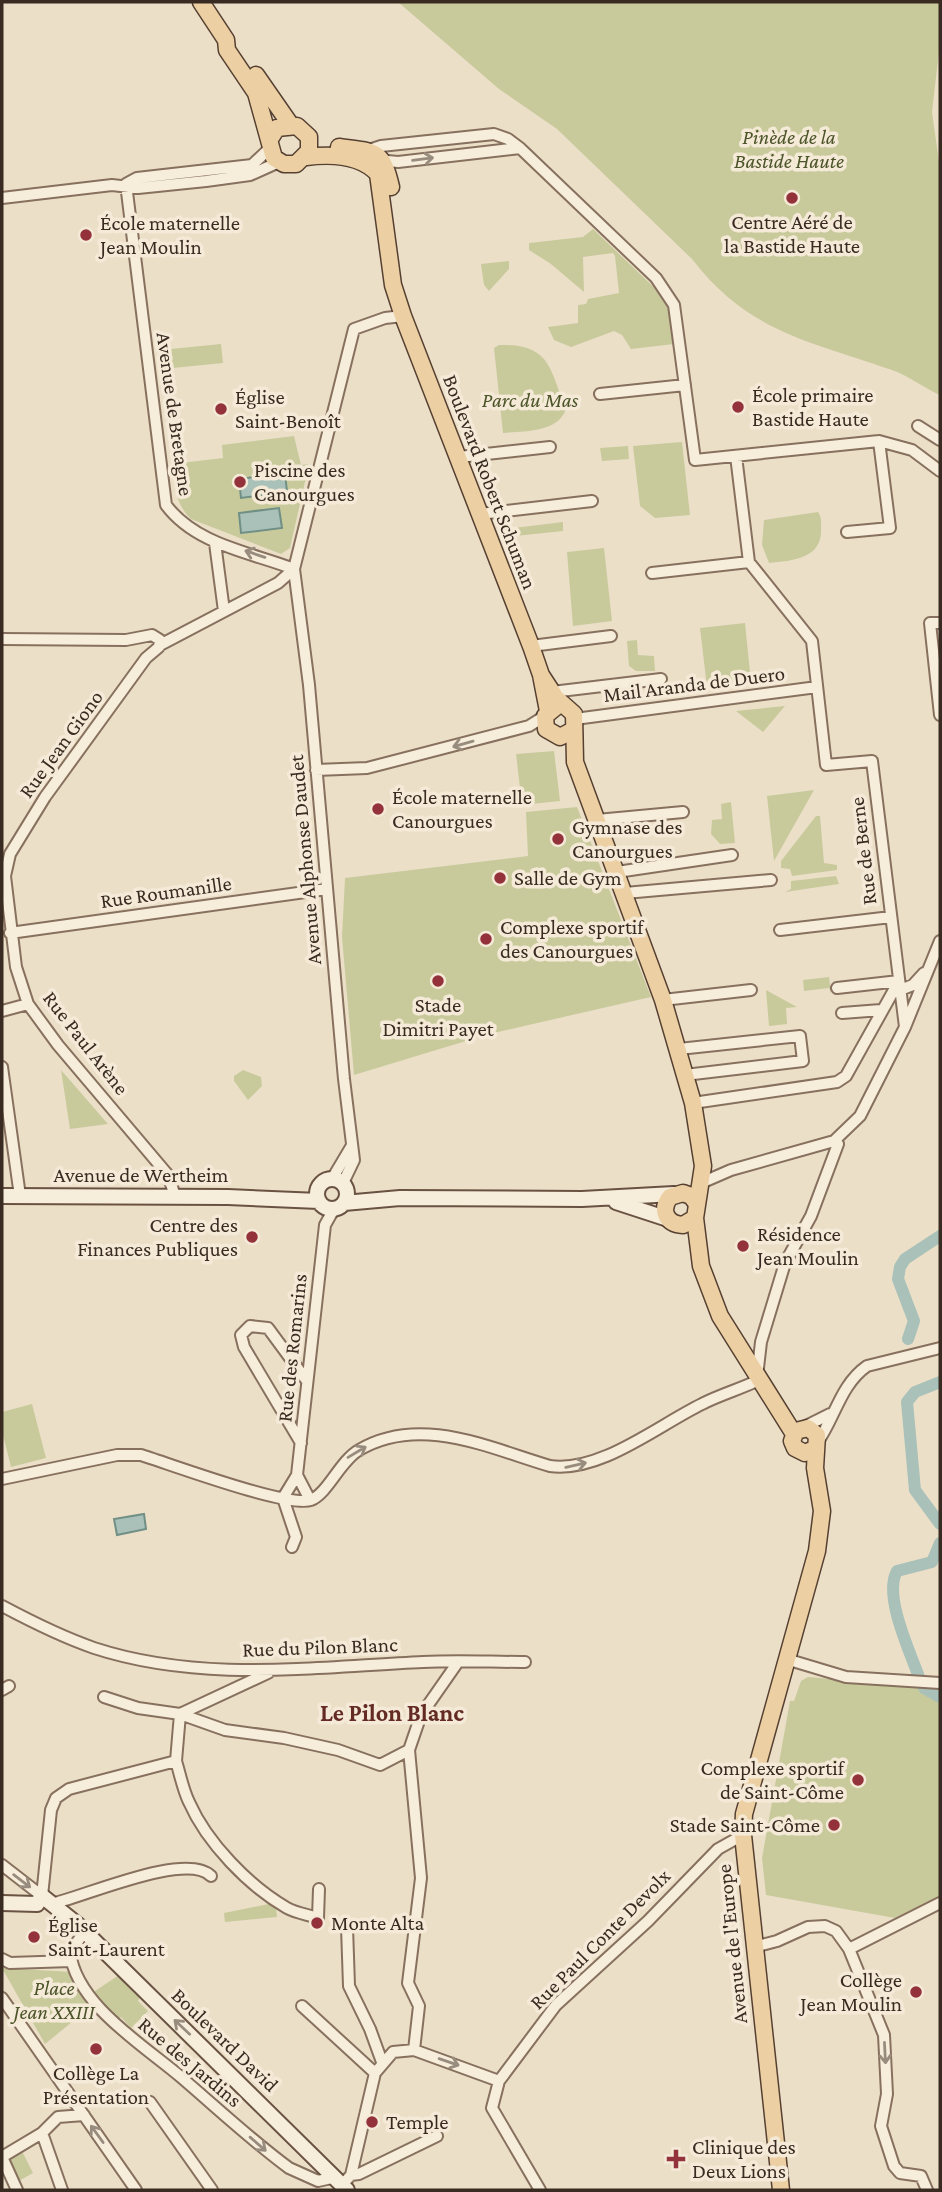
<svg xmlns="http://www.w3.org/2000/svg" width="942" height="2192" font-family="'Crimson Pro',serif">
  <rect width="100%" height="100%" fill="#ecdfc8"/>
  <path fill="#c8ca9c" d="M 398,2 L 940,2 L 940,43 L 932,112 L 940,169 L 940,395 C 924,388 909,376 892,370 C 810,341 749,333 692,259 L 557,129 L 499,89 Z
    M 593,229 L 661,294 L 670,309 L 674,344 L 631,349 L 622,335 L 614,331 L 571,347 L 554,340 L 548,327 L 578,323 L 578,305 L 586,304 L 588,299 L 619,293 L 615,256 L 613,253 L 583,257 L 584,292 L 551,264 L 529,250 L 529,243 L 583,237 Z
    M 509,261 L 509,269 L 489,291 L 484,285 L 481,264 Z
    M 221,344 L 223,363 L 163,369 L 161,350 Z
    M 499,345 C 551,344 549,368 566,409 C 558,433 524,431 503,433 L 494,348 Z
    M 294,436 L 301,465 L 309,464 L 290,548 L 281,554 L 191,519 C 175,504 175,485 172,464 L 223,458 L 222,445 Z
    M 682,442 L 690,515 L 655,518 L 640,506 L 633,446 Z
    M 628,446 L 629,459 L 602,461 L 600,448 Z
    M 818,512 C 822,518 821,522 821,528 C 823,558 794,561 769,563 L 762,545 L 764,520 Z
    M 563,522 L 563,531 L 506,537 L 505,529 Z
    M 604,548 L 612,621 L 573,626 L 567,552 Z
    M 745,623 L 751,682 L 707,687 L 700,628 Z
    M 637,640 L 638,655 L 654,656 L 655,671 L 636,671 L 629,666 L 627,641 Z
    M 785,706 L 763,732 L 736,711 Z
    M 554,751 L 560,801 L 522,805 L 516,754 Z
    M 814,790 L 774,861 L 767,796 Z
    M 731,802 L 735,843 L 720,844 L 711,834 L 712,820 L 722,819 L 721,804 Z
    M 577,807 L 651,997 L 489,1034 L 354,1075 L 342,937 L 345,878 L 528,856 L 526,812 Z
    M 816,816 L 820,816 L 824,863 L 837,865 L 837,870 L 792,876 L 790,869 L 781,868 L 781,861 Z
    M 836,876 L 839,884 L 785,892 L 791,889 L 791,881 Z
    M 829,977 L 831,994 L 829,988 L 804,991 L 803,980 Z
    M 766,990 L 797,1007 L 786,1008 L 787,1024 L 769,1026 Z
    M 61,1070 L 108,1124 L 70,1129 Z
    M 243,1070 L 261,1077 L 262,1086 L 248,1100 L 234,1081 L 234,1076 Z
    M 32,1404 L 46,1458 L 11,1467 L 2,1431 L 2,1412 Z
    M 808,1677 L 940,1688 L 940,1896 L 895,1918 L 766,1895 L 762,1858 L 790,1701 L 794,1701 L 801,1681 Z
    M 269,1904 L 276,1908 L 277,1917 L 225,1922 L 224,1913 Z
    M 2,1968 L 73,1972 L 94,2004 L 45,2044 Z
    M 119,1975 L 140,1997 L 138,2001 L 148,2011 L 131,2028 L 121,2017 L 116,2021 L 92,1993 Z
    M 21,2149 L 33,2173 L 17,2182 L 7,2158 Z"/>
  <path fill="#a9c1b8" stroke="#708f85" stroke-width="2" d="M 285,473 L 287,492 L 241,498 L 239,479 Z
    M 279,508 L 282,528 L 241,533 L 239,513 Z
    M 144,1514 L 146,1529 L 117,1535 L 114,1519 Z"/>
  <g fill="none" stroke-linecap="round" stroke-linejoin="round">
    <path stroke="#a9c1b8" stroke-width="12" d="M 908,1339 L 914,1321 L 898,1279 L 900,1267 L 905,1259 L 940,1236
      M 940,1382 L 915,1392 L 907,1402 L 915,1490 L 940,1524
      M 919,1677 C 910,1652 883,1595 897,1571 L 932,1562 L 940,1543
      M 924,1688 L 940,1697"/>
    <defs>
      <path id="street" d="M 369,150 L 381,146 L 494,134 L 508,139 L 520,148 L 656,278 L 674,305 L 695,460 L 879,441 L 912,450 L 940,471
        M 377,160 L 398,162 L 520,148
        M 126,184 L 166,505 C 196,545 250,552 294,569
        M 126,184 L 137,178 L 252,165 L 269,149
        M 2,198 L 112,185 L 138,188 L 206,181 L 250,175 L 279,162
        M 600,394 L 685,385
        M 918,426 L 940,440
        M 736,456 L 749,562
        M 459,457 L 550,447
        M 480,514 L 592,501
        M 847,532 L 890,528 L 879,441
        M 215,543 L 224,611
        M 749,562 L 812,641 L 826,765 L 872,761 L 905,1027
        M 652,573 L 749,562
        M 940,623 L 930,623 L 940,715
        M 2,639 L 126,640 L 152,635 L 160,640 L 159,647 L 146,658 L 45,797 L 10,854 L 5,876 L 16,967 L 28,1004 L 58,1045 L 168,1175 L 175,1196
        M 160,645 L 278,583 L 294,569
        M 531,646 L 611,636
        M 552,692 L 661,679
        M 575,719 L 817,687
        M 316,770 L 367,768 L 529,726 L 545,716
        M 597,820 L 683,812
        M 617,872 L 732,855
        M 625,893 L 771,880
        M 780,930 L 891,917
        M 10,933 L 327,889
        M 837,988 L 899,981
        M 900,990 L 913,985 L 924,973
        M 663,1000 L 751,990
        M 2,1011 L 28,1004
        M 842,1013 L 881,1010
        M 679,1049 L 800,1036 L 803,1061 L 685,1075
        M 2,1067 L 20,1196
        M 693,1103 L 837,1082 L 846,1076 L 899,981
        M 332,1179 L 351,1147
        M 343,1183 L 354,1160 L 344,1079 L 309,685 L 294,569 L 354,329 L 385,318 L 403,316
        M 701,1183 L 731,1170 L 834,1141 L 860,1116 L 905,1027 L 940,941
        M 758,1368 L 761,1342 L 785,1263 L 811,1216 L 838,1144
        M 804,1427 L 830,1414
        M 301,1443 L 244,1347 L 241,1335 L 250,1326 L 268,1328 L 307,1381
        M 817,1443 C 835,1418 840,1385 867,1366 L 940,1348
        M 297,1475 L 310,1500
        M 2,1479 L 117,1455 L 141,1455 C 170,1464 288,1508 311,1500 C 328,1493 340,1461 359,1450 C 420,1414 489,1448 550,1466 C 600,1473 657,1426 702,1404 C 721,1394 741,1389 761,1379
        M 292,1547 L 296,1537 L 283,1498 L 297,1475 L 325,1225 L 334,1209
        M 2,1606 C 32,1622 62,1637 94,1648 C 201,1683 314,1667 423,1662 C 457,1660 491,1662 525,1662
        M 786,1659 L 846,1677 L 940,1683
        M 2,1690 L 9,1686
        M 104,1697 L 138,1708 L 180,1714 L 268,1673
        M 409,1750 L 421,1878 L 408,1983 L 419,2006 L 414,2050
        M 176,1761 C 180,1774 183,1790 189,1802 C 207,1843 249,1886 287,1908 C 296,1913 309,1915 318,1918 L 319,1889
        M 2,1865 L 42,1896
        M 42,1896 L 51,1810 L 56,1798 L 69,1789 L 176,1761 L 180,1714 L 225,1730 L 284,1738 L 338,1750 L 380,1765 L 409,1750 L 421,1715 L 458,1662
        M 51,1904 C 84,1897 186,1851 211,1876
        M 347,1927 L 349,1986 L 370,2029 L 382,2062
        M 85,1931 L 70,1952 C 76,2005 145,2046 182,2078 C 217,2108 251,2140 289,2168 L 318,2181 L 336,2177
        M 754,1947 L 777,1941 L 808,1927 L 825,1926 L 836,1931 L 849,1949 L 884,2035 L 887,2094 L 881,2126 L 894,2166 L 900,2173 L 921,2176 L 927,2190
        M 849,1949 L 940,1903
        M 2,1959 L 10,1963 L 71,1961
        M 2,1998 L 136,2190
        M 302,2006 L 375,2073
        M 150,2102 L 212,2190
        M 42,2133 L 62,2190
        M 2,2157 L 42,2133 L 58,2117 L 84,2115
        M 2,2157 L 17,2190
        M 351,2175 L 359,2174 L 437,2136
        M 343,2184 L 351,2175 L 375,2073 L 393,2052 L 414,2050 L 499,2081
        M 540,2190 L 492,2108 L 499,2081 L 556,2005 L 648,1921 L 718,1849 L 743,1835"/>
      <path id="secondary" d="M317 1194a15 15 0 1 1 30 0a15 15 0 1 1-30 0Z
        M 2,1196 L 228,1197 L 319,1201
        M 616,1202 L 668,1219
        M 344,1203 L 400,1198 L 582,1199 L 674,1194
        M 2,1903 L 37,1904 L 42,1896 L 78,1925 L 347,2190"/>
      <path id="primary" d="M 201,2 L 226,40 L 227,50 L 256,93 L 274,158 L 284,164 L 296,164 L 309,151 L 309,137 L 297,126 L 277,128 L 270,139
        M 256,75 L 290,124
        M 339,147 C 375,152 382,148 391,187
        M 306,157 C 330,154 360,154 378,174 L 393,285 L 403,316 L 531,646 L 541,675 L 548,711
        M 541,675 L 556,698 L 574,714 L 575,762 L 663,1000 L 693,1103 L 703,1166 L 695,1218 L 701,1266 L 720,1316 L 794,1434
        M 556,707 L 545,716 L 546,729 L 560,737 L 573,730
        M 695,1218 L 683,1225 C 666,1224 660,1210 670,1197 L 683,1193 L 691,1196 L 697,1204
        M 781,2190 L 743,1835 L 744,1814 L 817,1551 L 822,1511 L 815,1468 L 817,1435 L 808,1428 L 796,1431 L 792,1441 L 795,1448 L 805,1453 L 814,1449"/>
    </defs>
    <use href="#street" stroke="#87715e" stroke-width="14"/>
    <use href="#secondary" stroke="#695241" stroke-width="18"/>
    <use href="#primary" stroke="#564032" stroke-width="19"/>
    <use href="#street" stroke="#f7eddb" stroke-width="10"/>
    <use href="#secondary" stroke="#f7eddb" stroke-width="14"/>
    <use href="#primary" stroke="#ecd0a3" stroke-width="16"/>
  </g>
  <defs><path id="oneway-shaft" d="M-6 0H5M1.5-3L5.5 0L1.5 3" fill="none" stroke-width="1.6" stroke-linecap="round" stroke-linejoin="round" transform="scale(1.75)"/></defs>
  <g stroke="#988c7e">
    <use href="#oneway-shaft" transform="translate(423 159) rotate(-8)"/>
    <use href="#oneway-shaft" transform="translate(255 554) rotate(-161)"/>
    <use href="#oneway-shaft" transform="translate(463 744) rotate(164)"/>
    <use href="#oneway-shaft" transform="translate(357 1452) rotate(-31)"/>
    <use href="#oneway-shaft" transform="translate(576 1465) rotate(-13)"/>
    <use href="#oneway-shaft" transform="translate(22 1881) rotate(37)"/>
    <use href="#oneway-shaft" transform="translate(182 2027) rotate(-137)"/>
    <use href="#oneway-shaft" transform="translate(885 2053) rotate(87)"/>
    <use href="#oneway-shaft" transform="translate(449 2062) rotate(19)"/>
    <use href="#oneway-shaft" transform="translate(97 2134) rotate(-126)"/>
    <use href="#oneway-shaft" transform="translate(258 2144) rotate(41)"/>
  </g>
  <g fill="#93323a" stroke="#f4ead7" stroke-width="2.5">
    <circle cx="792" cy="198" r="7"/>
    <circle cx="86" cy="235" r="7"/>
    <circle cx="738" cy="407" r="7"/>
    <circle cx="221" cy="409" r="7"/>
    <circle cx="240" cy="482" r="7"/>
    <circle cx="378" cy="809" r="7"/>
    <circle cx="558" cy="839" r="7"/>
    <circle cx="500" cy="878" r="7"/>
    <circle cx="486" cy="939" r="7"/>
    <circle cx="438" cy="981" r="7"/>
    <circle cx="252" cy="1237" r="7"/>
    <circle cx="743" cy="1246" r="7"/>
    <circle cx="858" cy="1780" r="7"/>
    <circle cx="834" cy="1825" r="7"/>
    <circle cx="317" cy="1923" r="7"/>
    <circle cx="34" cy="1937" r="7"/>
    <circle cx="916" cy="1992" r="7"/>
    <circle cx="96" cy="2049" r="7"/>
    <circle cx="372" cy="2122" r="7"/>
    <path d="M672.5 2148.5h7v7h7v7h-7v7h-7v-7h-7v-7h7z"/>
  </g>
  <g text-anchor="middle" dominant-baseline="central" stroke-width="7" stroke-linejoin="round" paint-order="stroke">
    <g font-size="21" font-style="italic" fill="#4c5429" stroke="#f4ead7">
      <text x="789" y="137">Pinède de la<tspan x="789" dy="24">Bastide Haute</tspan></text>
      <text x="530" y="400">Parc du Mas</text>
      <text x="54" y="1988">Place<tspan x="54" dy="24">Jean XXIII</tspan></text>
    </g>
    <g font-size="21" fill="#392b21" stroke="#f4ead7" text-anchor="start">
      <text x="792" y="222" text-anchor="middle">Centre Aéré de<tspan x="792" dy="24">la Bastide Haute</tspan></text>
      <text x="100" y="223">École maternelle<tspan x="100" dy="24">Jean Moulin</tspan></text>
      <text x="752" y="395">École primaire<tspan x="752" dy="24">Bastide Haute</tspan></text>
      <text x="235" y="397">Église<tspan x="235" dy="24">Saint-Benoît</tspan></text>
      <text x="254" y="470">Piscine des<tspan x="254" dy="24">Canourgues</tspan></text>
      <text x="392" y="797">École maternelle<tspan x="392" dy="24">Canourgues</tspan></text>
      <text x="572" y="827">Gymnase des<tspan x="572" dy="24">Canourgues</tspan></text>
      <text x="514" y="878">Salle de Gym</text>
      <text x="500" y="927">Complexe sportif<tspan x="500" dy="24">des Canourgues</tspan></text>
      <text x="438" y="1005" text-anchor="middle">Stade<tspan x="438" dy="24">Dimitri Payet</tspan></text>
      <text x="238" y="1225" text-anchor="end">Centre des<tspan x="238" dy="24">Finances Publiques</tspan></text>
      <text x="757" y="1234">Résidence<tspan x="757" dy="24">Jean Moulin</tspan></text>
      <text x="844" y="1768" text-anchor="end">Complexe sportif<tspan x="844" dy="24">de Saint-Côme</tspan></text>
      <text x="820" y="1825" text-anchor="end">Stade Saint-Côme</text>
      <text x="331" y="1923">Monte Alta</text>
      <text x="48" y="1925">Église<tspan x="48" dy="24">Saint-Laurent</tspan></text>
      <text x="902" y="1980" text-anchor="end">Collège<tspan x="902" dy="24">Jean Moulin</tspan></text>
      <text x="96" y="2073" text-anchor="middle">Collège La<tspan x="96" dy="24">Présentation</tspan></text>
      <text x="386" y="2122">Temple</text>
      <text x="692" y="2147">Clinique des<tspan x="692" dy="24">Deux Lions</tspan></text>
    </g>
    <g font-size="21" fill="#392b21" stroke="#f4ead7">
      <text transform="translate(175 414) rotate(82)">Avenue de Bretagne</text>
      <text transform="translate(490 482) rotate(69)">Boulevard Robert Schuman</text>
      <text transform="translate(694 684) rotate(-7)">Mail Aranda de Duero</text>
      <text transform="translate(61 744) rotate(-54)">Rue Jean Giono</text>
      <text transform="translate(863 851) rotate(-97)">Rue de Berne</text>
      <text transform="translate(305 860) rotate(-95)">Avenue Alphonse Daudet</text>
      <text transform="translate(166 892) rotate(-8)">Rue Roumanille</text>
      <text transform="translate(86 1043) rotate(52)">Rue Paul Arène</text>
      <text x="141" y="1175">Avenue de Wertheim</text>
      <text transform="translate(292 1348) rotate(-84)">Rue des Romarins</text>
      <text transform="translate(320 1647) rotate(-2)">Rue du Pilon Blanc</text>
      <text transform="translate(600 1939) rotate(-45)">Rue Paul Conte Devolx</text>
      <text transform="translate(732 1944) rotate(-96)">Avenue de l'Europe</text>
      <text transform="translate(225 2040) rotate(44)">Boulevard David</text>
      <text transform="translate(190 2062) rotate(40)">Rue des Jardins</text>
    </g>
    <g font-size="24" font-weight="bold" fill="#632b23" stroke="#f4ead7">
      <text x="392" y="1712">Le Pilon Blanc</text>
    </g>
  </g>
  <rect width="942" height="2192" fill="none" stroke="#392b21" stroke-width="7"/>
</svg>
